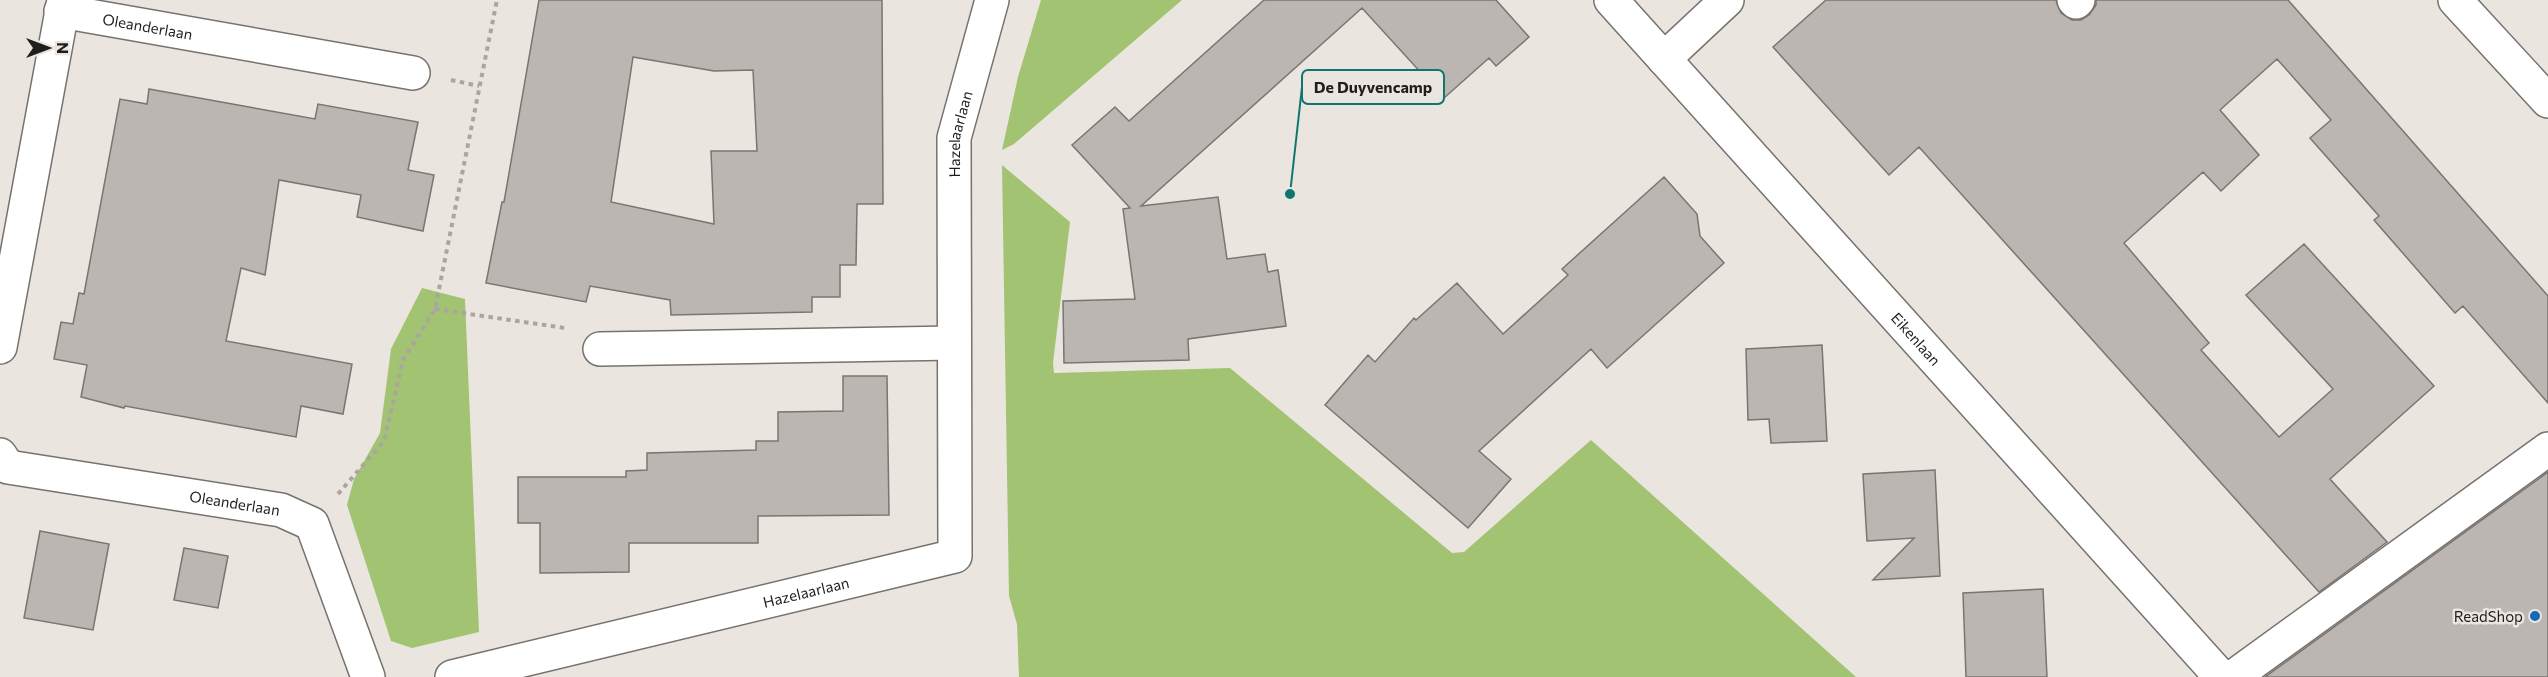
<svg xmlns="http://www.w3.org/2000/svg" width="2548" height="677" font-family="Commissioner,sans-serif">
  <rect width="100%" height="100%" fill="#ebe5e0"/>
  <path fill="#a2c372" d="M 1041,0 L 1182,0 L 1014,144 L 1002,150 L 1018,77 Z
    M 1002,165 L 1070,222 L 1053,363 L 1054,373 L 1230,368 L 1452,553 L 1464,552 L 1591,440 L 1856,677 L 1019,677 L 1017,624 L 1009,596 Z
    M 422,288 L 465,299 L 479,632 L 412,648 L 391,641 L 347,505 L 354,479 L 380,433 L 391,349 Z"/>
  <path fill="#bcb6b2" stroke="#7a7571" stroke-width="1.5" fill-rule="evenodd" d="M 539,0 L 882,0 L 883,204 L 857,204 L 856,265 L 840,265 L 840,297 L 812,297 L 812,312 L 671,315 L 670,300 L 590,286 L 586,302 L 486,283 L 502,202 L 504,202 ZM 633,57 L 714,71 L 753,70 L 757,151 L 711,151 L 714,224 L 611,202 Z
    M 1264,0 L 1496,0 L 1529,37 L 1496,66 L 1489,58 L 1444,98 L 1362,8 L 1141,206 L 1218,197 L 1227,259 L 1265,254 L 1268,272 L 1278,270 L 1286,326 L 1188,339 L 1189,360 L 1064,363 L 1063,301 L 1135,299 L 1123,209 L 1130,208 L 1072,145 L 1115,107 L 1129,121 Z
    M 1826,0 L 2056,0 L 2061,13 L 2072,20 L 2081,20 L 2089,15 L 2096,5 L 2096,0 L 2288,0 L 2548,296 L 2548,403 L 2463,306 L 2455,313 L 2374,220 L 2379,216 L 2310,138 L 2331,120 L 2277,59 L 2220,110 L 2259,155 L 2221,191 L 2203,172 L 2124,243 L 2209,343 L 2201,350 L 2279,437 L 2333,389 L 2246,295 L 2304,244 L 2434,386 L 2330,479 L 2387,542 L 2319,592 L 1919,147 L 1889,175 L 1773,47 Z
    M 149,89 L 315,119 L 318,104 L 418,122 L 408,170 L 434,175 L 423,231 L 357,217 L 361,195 L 279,180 L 265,275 L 241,268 L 226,341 L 352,364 L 343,414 L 301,406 L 296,437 L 125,406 L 124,408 L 81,397 L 87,365 L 54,359 L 61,322 L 73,324 L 79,293 L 84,294 L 120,99 L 147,104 Z
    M 1664,177 L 1697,214 L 1700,236 L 1724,263 L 1607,368 L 1591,349 L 1479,451 L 1511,479 L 1468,528 L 1325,405 L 1368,355 L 1375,362 L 1414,318 L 1416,320 L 1457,283 L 1503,334 L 1568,275 L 1562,269 Z
    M 1822,345 L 1827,441 L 1771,443 L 1769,419 L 1748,420 L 1746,349 Z
    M 843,376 L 887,376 L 889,515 L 758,516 L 758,543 L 629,543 L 629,572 L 540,573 L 540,523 L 518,523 L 518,477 L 626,477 L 626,471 L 647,470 L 647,453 L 756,450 L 756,441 L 778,441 L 778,412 L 843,411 Z
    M 1935,470 L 1940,576 L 1873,580 L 1914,538 L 1867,541 L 1863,474 Z
    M 2548,472 L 2548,677 L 2265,677 Z
    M 40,531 L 109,544 L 93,630 L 24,618 Z
    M 184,548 L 228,556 L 218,608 L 174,600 Z
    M 2043,589 L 2047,677 L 1966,677 L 1963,593 Z"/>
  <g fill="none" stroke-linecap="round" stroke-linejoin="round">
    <defs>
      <g id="minor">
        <path id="s1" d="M 1611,0 L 2221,677"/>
        <path d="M 2074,0 L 2076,2 L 2078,0"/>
        <path d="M 2455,0 L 2548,101"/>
        <path id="s2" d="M 61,11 L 413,73"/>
        <path d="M 1664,59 L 1727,0"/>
        <path d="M 0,347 L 64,0"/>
        <path d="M 600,349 L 954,343"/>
        <path id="s3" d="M 0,455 L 8,467 L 281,510 L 312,524 L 368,677"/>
        <path id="s4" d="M 452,677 L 955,556 L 954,138 L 992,0"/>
        <path d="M 2233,677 L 2548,449"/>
      </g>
    </defs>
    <use href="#minor" stroke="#77726e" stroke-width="36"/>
    <path stroke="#aaa5a1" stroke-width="4" stroke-dasharray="4.5 4.5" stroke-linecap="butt" d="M 451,80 L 479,86
      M 435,309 L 565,328
      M 338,494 L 384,441 L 403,360 L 435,309 L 497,0"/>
    <use href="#minor" stroke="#fff" stroke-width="33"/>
  </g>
  <circle fill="#146ab7" stroke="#ebe5e0" stroke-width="2" cx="2535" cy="616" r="6"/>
  <g text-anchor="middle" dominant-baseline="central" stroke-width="5" stroke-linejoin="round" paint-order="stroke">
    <g font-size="15" fill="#201e1c" stroke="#ebe5e0">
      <text stroke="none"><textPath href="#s2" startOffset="88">Oleanderlaan</textPath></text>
      <text stroke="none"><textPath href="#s4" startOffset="940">Hazelaarlaan</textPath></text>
      <text stroke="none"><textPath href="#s1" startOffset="456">Eikenlaan</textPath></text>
      <text stroke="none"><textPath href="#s3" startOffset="244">Oleanderlaan</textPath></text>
      <text stroke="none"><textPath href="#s4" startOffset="364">Hazelaarlaan</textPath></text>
    </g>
    <g font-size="15" fill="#201e1c" stroke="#ebe5e0" text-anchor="end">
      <text x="2523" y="616">ReadShop</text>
    </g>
  </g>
  <path fill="none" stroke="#0f766e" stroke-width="2" d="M1290 194L1302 87"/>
  <circle fill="#0f766e" stroke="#ebe5e0" stroke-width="2" cx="1290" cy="194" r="6"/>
  <rect fill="#ebe5e0" stroke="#0f766e" stroke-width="2" x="1302" y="70" width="142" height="34" rx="6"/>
  <g font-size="16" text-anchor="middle" font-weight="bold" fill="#201e1c">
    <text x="1373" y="93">De Duyvencamp</text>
  </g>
  <g transform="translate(48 48) rotate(90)" stroke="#ebe5e0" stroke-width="4.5" paint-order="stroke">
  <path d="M0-4.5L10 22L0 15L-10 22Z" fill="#201e1c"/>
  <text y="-9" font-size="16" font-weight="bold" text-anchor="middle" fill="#201e1c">N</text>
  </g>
</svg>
